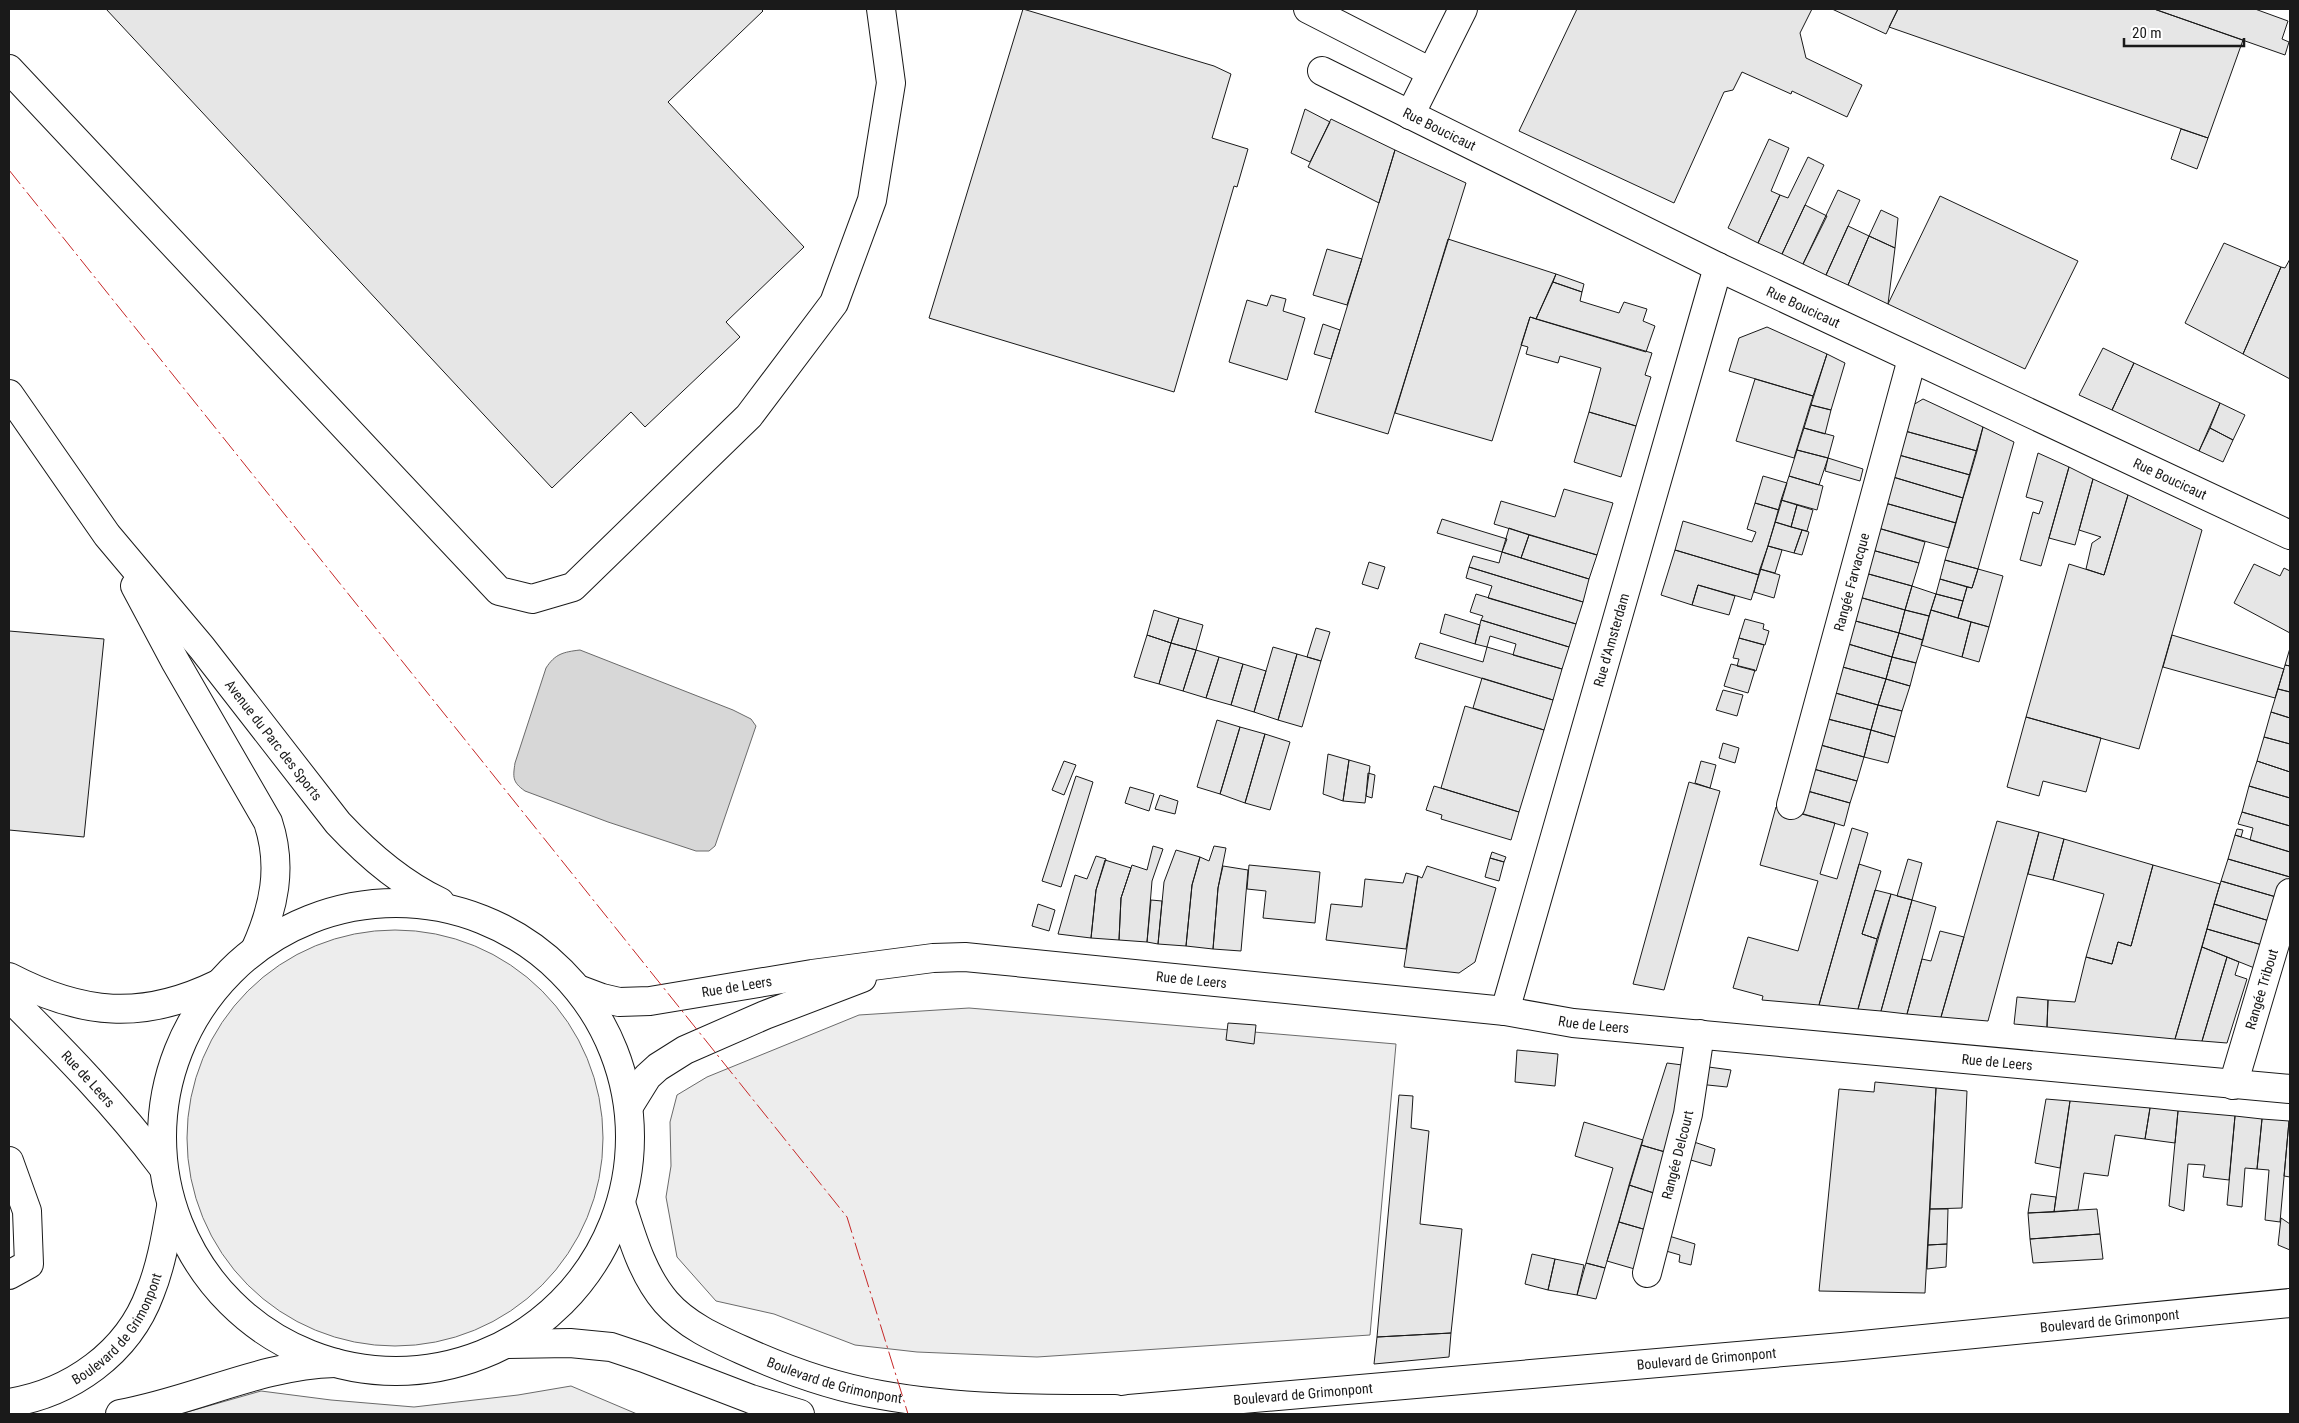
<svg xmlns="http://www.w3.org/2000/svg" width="2299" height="1423" font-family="'Roboto Condensed',sans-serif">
  <rect width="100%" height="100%" fill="#fff"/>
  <path fill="#ededed" stroke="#6a6a6a" d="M187 1138a208 208 0 1 1 416 0a208 208 0 1 1-416 0Z
    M 969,1008 L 1396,1044 L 1370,1335 L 1037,1357 L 917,1352 L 855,1345 L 774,1314 L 716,1301 L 677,1257 L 666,1197 L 671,1166 L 670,1122 L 677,1095 L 707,1077 L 859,1015 Z
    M 571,1386 L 637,1414 L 180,1414 L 261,1391 L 331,1400 L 414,1407 L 518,1395 Z"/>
  <path fill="#d7d7d7" stroke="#6a6a6a" d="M 580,650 L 733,710 L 751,719 L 756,726 L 715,846 L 709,851 L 696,851 L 608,822 L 525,791 C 512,782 513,777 515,763 L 546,668 C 555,654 563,652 580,650 Z"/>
  <path fill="#e6e6e6" stroke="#1a1a1a" d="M 106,9 L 761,9 L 763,11 L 668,102 L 804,247 L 726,322 L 740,337 L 645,427 L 631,412 L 552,488 Z
    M 1023,9 L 1214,66 L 1231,74 L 1212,138 L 1248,149 L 1237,187 L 1234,186 L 1174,392 L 929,318 Z
    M 1577,9 L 1812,9 L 1800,33 L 1806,58 L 1862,85 L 1847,117 L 1792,91 L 1791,94 L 1742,72 L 1733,90 L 1724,92 L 1674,203 L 1519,131 Z
    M 1832,9 L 1898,9 L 1886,34 Z
    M 1898,9 L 2154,9 L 2243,40 L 2208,138 L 1889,27 Z
    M 2154,9 L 2255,9 L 2288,21 L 2282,39 L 2289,42 L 2285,55 Z
    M 1305,109 L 1330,122 L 1310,162 L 1291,153 Z
    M 1331,119 L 1395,150 L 1379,203 L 1308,167 Z
    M 2181,129 L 2208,138 L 2197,169 L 2171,159 Z
    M 1769,139 L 1789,148 L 1771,191 L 1780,195 L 1758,243 L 1728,228 Z
    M 1395,150 L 1466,183 L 1388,434 L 1315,412 Z
    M 1808,157 L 1824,165 L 1782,254 L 1758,243 L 1780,195 L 1788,198 Z
    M 1838,190 L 1860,200 L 1826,275 L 1803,264 Z
    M 1940,196 L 2078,261 L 2025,369 L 1888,304 Z
    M 1805,205 L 1827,216 L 1803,264 L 1782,254 Z
    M 1881,210 L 1898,218 L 1895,248 L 1869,236 Z
    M 1848,226 L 1869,236 L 1848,285 L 1826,275 Z
    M 1869,236 L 1895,248 L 1888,304 L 1848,285 Z
    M 1448,239 L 1556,274 L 1536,319 L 1530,317 L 1492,441 L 1395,413 Z
    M 2224,243 L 2281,267 L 2243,354 L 2185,323 Z
    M 1327,249 L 1362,259 L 1347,305 L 1313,295 Z
    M 2290,259 L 2290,379 L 2243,354 L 2281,267 L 2285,268 Z
    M 1556,274 L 1584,284 L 1582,292 L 1553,282 Z
    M 1553,282 L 1582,292 L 1580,301 L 1619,313 L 1624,302 L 1647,309 L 1643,321 L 1655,326 L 1646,352 L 1536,319 Z
    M 1271,295 L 1286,299 L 1283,311 L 1305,318 L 1287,380 L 1229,362 L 1247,300 L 1267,306 Z
    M 1530,317 L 1652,353 L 1645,375 L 1651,377 L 1636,426 L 1589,412 L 1601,368 L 1560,356 L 1558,363 L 1526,354 L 1528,347 L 1521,345 Z
    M 1323,324 L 1340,330 L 1331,359 L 1314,354 Z
    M 1767,327 L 1827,354 L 1813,396 L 1729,371 L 1739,338 Z
    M 2103,348 L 2134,363 L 2112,410 L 2079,395 Z
    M 1827,354 L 1845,363 L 1831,410 L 1811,405 Z
    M 2134,363 L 2220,403 L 2199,451 L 2112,410 Z
    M 1755,379 L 1813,396 L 1794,458 L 1736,441 Z
    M 1923,399 L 1983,427 L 1977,451 L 1905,431 L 1913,405 Z
    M 2220,403 L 2245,415 L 2233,440 L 2210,428 Z
    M 1811,405 L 1831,410 L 1825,434 L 1804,428 Z
    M 1589,412 L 1636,426 L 1621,477 L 1574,462 Z
    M 1983,427 L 2014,442 L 1978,569 L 1945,560 Z
    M 1804,428 L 1834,436 L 1828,458 L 1797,450 Z
    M 2210,428 L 2233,440 L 2223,462 L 2199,451 Z
    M 1905,431 L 1977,451 L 1970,475 L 1899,455 Z
    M 1797,450 L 1828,458 L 1819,485 L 1789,476 Z
    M 2038,453 L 2069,467 L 2041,566 L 2020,560 L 2033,512 L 2039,514 L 2043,502 L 2026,497 Z
    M 1899,455 L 1970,475 L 1963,498 L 1893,477 Z
    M 1828,458 L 1863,469 L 1860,481 L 1825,471 Z
    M 2069,467 L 2093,479 L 2075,545 L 2049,538 Z
    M 1763,476 L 1787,483 L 1779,510 L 1755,503 Z
    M 1789,476 L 1823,486 L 1817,510 L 1781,500 Z
    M 1893,477 L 1963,498 L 1956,523 L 1885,503 Z
    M 2093,479 L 2128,495 L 2104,575 L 2086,569 L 2092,543 L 2101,537 L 2079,530 Z
    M 1564,489 L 1613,503 L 1597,555 L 1494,524 L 1501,501 L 1555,517 Z
    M 2128,495 L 2202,530 L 2139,749 L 2026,717 L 2069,564 L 2104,575 Z
    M 1781,500 L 1797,505 L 1791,527 L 1775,522 Z
    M 1755,503 L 1779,510 L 1759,575 L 1675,550 L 1683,521 L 1752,542 L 1756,532 L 1747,529 Z
    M 1885,503 L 1956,523 L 1949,548 L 1878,528 Z
    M 1797,505 L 1813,510 L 1807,531 L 1791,527 Z
    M 1442,519 L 1507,539 L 1502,552 L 1437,533 Z
    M 1775,522 L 1802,530 L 1794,553 L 1768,546 Z
    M 1509,528 L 1529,535 L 1521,558 L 1502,552 Z
    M 1878,528 L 1925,542 L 1919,563 L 1872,550 Z
    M 1802,530 L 1809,532 L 1802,555 L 1794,553 Z
    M 1529,535 L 1597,555 L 1589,579 L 1521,558 Z
    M 1768,546 L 1782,550 L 1775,573 L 1760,569 Z
    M 1675,550 L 1759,575 L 1751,600 L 1698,585 L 1692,605 L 1661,595 Z
    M 1872,550 L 1919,563 L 1912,586 L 1865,573 Z
    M 1502,552 L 1589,579 L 1583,602 L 1469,567 L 1473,556 L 1499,563 Z
    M 1945,560 L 1978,569 L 1972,588 L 1940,579 Z
    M 1369,562 L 1385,567 L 1378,589 L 1362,584 Z
    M 2254,564 L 2280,576 L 2284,568 L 2290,571 L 2290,633 L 2234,603 Z
    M 1469,567 L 1583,602 L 1576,624 L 1488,598 L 1492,586 L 1466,578 Z
    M 1760,569 L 1780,575 L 1774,598 L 1754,592 Z
    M 1978,569 L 2003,576 L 1989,627 L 1958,618 L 1967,587 L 1972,588 Z
    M 1865,573 L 1912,586 L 1905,610 L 1859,597 Z
    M 1940,579 L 1967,587 L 1963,601 L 1936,594 Z
    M 1698,585 L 1735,596 L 1729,615 L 1692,605 Z
    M 1912,586 L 1936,594 L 1929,616 L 1905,610 Z
    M 1476,594 L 1576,624 L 1569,647 L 1481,620 L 1483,616 L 1470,612 Z
    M 1936,594 L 1963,601 L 1958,618 L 1931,610 Z
    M 1859,597 L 1905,610 L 1899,633 L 1852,620 Z
    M 1154,610 L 1179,618 L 1171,643 L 1147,635 Z
    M 1905,610 L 1929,616 L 1923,640 L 1899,633 Z
    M 1931,610 L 1971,622 L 1962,657 L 1921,645 Z
    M 1445,614 L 1480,625 L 1475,644 L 1440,633 Z
    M 1179,618 L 1203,625 L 1196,650 L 1171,643 Z
    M 1745,619 L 1764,624 L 1763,629 L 1769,631 L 1765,645 L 1739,638 Z
    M 1481,620 L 1569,647 L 1562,669 L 1513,655 L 1516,644 L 1490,636 L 1487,647 L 1475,644 Z
    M 1852,620 L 1899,633 L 1892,657 L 1845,643 Z
    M 1971,622 L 1989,627 L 1979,662 L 1962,657 Z
    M 1316,628 L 1330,632 L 1321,661 L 1307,657 Z
    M 9,631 L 104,639 L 84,837 L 9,830 Z
    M 1899,633 L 1923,640 L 1916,663 L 1892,657 Z
    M 1147,635 L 1171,643 L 1159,684 L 1134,677 Z
    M 2172,635 L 2284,669 L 2275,698 L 2163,667 Z
    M 1739,638 L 1764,645 L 1756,671 L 1737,666 L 1739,659 L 1733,658 Z
    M 1171,643 L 1196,650 L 1183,691 L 1159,684 Z
    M 1420,643 L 1483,662 L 1487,647 L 1562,669 L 1553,700 L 1415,658 Z
    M 1845,643 L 1892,657 L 1886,679 L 1839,666 Z
    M 1273,647 L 1297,654 L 1278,720 L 1254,712 Z
    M 2290,648 L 2290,666 L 2285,665 Z
    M 1196,650 L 1219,657 L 1206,698 L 1183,691 Z
    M 1297,654 L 1321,661 L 1302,727 L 1278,720 Z
    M 1219,657 L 1243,664 L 1231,705 L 1206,698 Z
    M 1892,657 L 1916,663 L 1910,686 L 1886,679 Z
    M 1243,664 L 1266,671 L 1254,712 L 1231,705 Z
    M 1731,664 L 1755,670 L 1748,693 L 1724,686 Z
    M 2285,665 L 2290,666 L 2290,692 L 2278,689 Z
    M 1839,666 L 1886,679 L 1878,705 L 1832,692 Z
    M 1482,678 L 1553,700 L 1544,730 L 1473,708 Z
    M 1886,679 L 1910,686 L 1902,711 L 1878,705 Z
    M 2278,689 L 2290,692 L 2290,718 L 2271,712 Z
    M 1723,690 L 1743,695 L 1737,716 L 1716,710 Z
    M 1832,692 L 1878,705 L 1871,730 L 1824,718 Z
    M 1878,705 L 1902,711 L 1895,737 L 1871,730 Z
    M 1465,706 L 1544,730 L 1519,812 L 1441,788 Z
    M 2271,712 L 2290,718 L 2290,744 L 2264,737 Z
    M 2026,717 L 2101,738 L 2086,792 L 2043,781 L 2039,796 L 2007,787 Z
    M 1824,718 L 1871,730 L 1864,757 L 1817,744 Z
    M 1217,720 L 1240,727 L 1220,794 L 1197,787 Z
    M 1240,727 L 1265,734 L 1245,803 L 1220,794 Z
    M 1871,730 L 1895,737 L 1888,763 L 1864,757 Z
    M 1265,734 L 1290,742 L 1270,810 L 1245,803 Z
    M 2264,737 L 2290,744 L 2290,772 L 2257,761 Z
    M 1723,743 L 1739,748 L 1735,763 L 1719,758 Z
    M 1817,744 L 1864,757 L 1857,781 L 1810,768 Z
    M 1328,754 L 1349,760 L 1343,801 L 1323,794 Z
    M 1349,760 L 1370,766 L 1365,803 L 1343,801 Z
    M 1064,761 L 1076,765 L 1064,795 L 1052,790 Z
    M 1701,761 L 1716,765 L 1710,788 L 1695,783 Z
    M 2257,761 L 2290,772 L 2290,798 L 2249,786 Z
    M 1810,768 L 1857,781 L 1850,803 L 1804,790 Z
    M 1368,773 L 1375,775 L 1372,798 L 1366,796 Z
    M 1076,776 L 1093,782 L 1061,887 L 1042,881 Z
    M 1689,782 L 1720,791 L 1664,990 L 1633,984 Z
    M 1434,786 L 1519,812 L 1511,840 L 1441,819 L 1442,815 L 1426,810 Z
    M 2249,786 L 2290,798 L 2290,826 L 2242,812 Z
    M 1130,787 L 1154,794 L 1149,811 L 1125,803 Z
    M 1804,790 L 1850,803 L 1844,826 L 1797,812 Z
    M 1160,795 L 1178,801 L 1175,814 L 1155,809 Z
    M 1776,807 L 1835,823 L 1820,874 L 1837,879 L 1852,828 L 1868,833 L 1819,1005 L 1762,1000 L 1763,996 L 1733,988 L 1748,937 L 1798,951 L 1818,881 L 1760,865 Z
    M 2242,812 L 2290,826 L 2290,852 L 2250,840 L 2253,828 L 2238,824 Z
    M 1997,821 L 2039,832 L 1988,1021 L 1941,1017 Z
    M 2237,829 L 2243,830 L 2241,837 L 2235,835 Z
    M 2039,832 L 2064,839 L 2053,880 L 2028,874 Z
    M 2235,835 L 2290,852 L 2290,877 L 2228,859 Z
    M 2064,839 L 2153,865 L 2131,946 L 2118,942 L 2112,964 L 2086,957 L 2104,894 L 2053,880 Z
    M 1153,846 L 1163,849 L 1152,881 L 1147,942 L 1119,940 L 1121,898 L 1132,865 L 1147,870 Z
    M 1214,846 L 1226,848 L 1218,888 L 1213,949 L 1186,946 L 1192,885 L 1200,857 L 1209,861 Z
    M 1176,850 L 1200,857 L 1192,885 L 1186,946 L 1158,944 L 1164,882 Z
    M 1492,852 L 1506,857 L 1504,862 L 1490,858 Z
    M 1096,856 L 1106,859 L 1096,890 L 1091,938 L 1058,934 L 1075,875 L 1087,879 Z
    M 1490,858 L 1504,862 L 1499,881 L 1485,877 Z
    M 1908,859 L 1922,863 L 1912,900 L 1897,896 Z
    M 2228,859 L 2290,877 L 2283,899 L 2221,881 Z
    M 1105,860 L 1131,868 L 1121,898 L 1119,940 L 1091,938 L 1096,890 Z
    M 1859,864 L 1881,871 L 1862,934 L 1877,939 L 1858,1009 L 1819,1005 Z
    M 1249,865 L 1320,872 L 1315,923 L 1263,918 L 1266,891 L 1247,889 Z
    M 2153,865 L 2220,884 L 2175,1039 L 2047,1027 L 2048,1000 L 2075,1002 L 2086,957 L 2112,964 L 2118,942 L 2131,946 Z
    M 1223,866 L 1248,870 L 1241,951 L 1213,949 L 1218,888 Z
    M 1427,866 L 1496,888 L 1475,962 L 1459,973 L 1404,967 L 1418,876 L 1422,878 Z
    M 1406,873 L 1418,876 L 1406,949 L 1326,940 L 1331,904 L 1362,907 L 1365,879 L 1403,883 Z
    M 2221,881 L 2283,899 L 2276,923 L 2214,904 Z
    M 1875,890 L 1891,894 L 1877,939 L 1862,934 Z
    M 1891,894 L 1912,900 L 1881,1011 L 1858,1009 Z
    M 1151,900 L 1162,901 L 1158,944 L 1147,942 Z
    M 1912,900 L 1936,907 L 1907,1014 L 1881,1011 Z
    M 1038,904 L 1055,910 L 1049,931 L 1032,926 Z
    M 2214,904 L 2276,923 L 2269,947 L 2207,929 Z
    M 2207,929 L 2269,947 L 2262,971 L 2202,947 Z
    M 1940,931 L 1964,937 L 1941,1017 L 1907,1014 L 1922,959 L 1931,961 Z
    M 2202,947 L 2227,957 L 2202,1041 L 2175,1039 Z
    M 2227,957 L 2239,962 L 2235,975 L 2247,979 L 2227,1043 L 2202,1041 Z
    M 2017,997 L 2048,1000 L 2047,1027 L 2014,1024 Z
    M 1228,1023 L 1256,1025 L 1254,1044 L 1226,1040 Z
    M 1517,1050 L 1558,1054 L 1555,1086 L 1515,1082 Z
    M 1667,1063 L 1690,1066 L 1672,1154 L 1641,1145 Z
    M 1701,1066 L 1731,1070 L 1727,1087 L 1698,1084 Z
    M 1875,1082 L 1936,1088 L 1925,1293 L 1819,1291 L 1839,1089 L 1874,1092 Z
    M 1936,1088 L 1967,1091 L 1962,1208 L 1930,1209 Z
    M 1399,1095 L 1413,1096 L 1411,1128 L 1429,1131 L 1420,1224 L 1462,1229 L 1451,1333 L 1377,1337 Z
    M 2046,1099 L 2070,1101 L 2060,1168 L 2035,1163 Z
    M 2070,1101 L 2150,1108 L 2145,1139 L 2115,1135 L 2108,1176 L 2084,1173 L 2078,1210 L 2054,1212 Z
    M 2150,1108 L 2178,1111 L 2175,1143 L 2145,1139 Z
    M 2178,1111 L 2235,1116 L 2229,1180 L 2203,1177 L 2205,1165 L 2188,1164 L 2184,1211 L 2169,1206 Z
    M 2235,1116 L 2262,1119 L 2257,1169 L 2245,1168 L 2242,1207 L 2227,1205 Z
    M 2262,1119 L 2289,1121 L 2280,1222 L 2265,1220 L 2269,1170 L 2257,1169 Z
    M 2289,1121 L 2290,1121 L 2290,1177 L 2284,1176 Z
    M 1584,1122 L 1643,1140 L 1605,1268 L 1586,1263 L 1613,1168 L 1575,1156 Z
    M 1688,1140 L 1715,1149 L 1711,1166 L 1684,1158 Z
    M 1641,1145 L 1672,1154 L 1660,1195 L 1629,1185 Z
    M 1629,1185 L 1660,1195 L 1650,1231 L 1619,1222 Z
    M 2031,1194 L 2056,1197 L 2054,1212 L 2028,1213 Z
    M 1930,1209 L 1948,1209 L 1947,1244 L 1928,1245 Z
    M 2097,1209 L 2100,1234 L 2030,1239 L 2028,1213 Z
    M 2281,1218 L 2290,1224 L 2290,1250 L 2278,1245 Z
    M 1619,1222 L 1650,1231 L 1638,1270 L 1607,1261 Z
    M 2100,1234 L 2103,1259 L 2033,1263 L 2030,1239 Z
    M 1669,1236 L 1695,1244 L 1691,1265 L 1679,1262 L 1680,1255 L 1666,1251 Z
    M 1947,1244 L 1946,1267 L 1927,1269 L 1928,1245 Z
    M 1532,1254 L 1555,1259 L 1548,1290 L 1525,1284 Z
    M 1555,1259 L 1584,1265 L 1577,1295 L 1548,1290 Z
    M 1586,1263 L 1605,1268 L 1596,1299 L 1577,1295 Z
    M 1451,1333 L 1449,1357 L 1374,1364 L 1377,1337 Z"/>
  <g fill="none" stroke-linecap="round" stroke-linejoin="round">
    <defs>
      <g id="minor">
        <path d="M 1308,9 L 1431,72"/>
        <path d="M 9,69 L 499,591 L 532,599 L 573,587 L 749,416 L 834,303 L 872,200 L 891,83 L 881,9"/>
        <path id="s1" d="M 1322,71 L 1718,267 L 2290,535"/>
        <path d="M 1410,115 L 1463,9"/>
        <path id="s2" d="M 1791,805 L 1912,359"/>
        <path d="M 9,977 C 82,1015 142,1021 218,984"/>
        <path id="s3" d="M 578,989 L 602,998 L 619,1002 L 650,1001 L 812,974 L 933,958 L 965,957 L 1505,1011 L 1573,1023 L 2290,1089"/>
        <path id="s4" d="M 9,997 C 63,1051 116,1105 162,1166"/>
        <path id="s5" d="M 1505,1011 L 1718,267"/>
        <path id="s6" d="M 2233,1085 L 2290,893"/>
        <path d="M 629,1106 L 647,1077 L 658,1067 L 685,1050 L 765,1015 L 862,978"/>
        <path d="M 9,1161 L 27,1211 L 29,1264 L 9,1275"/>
        <path id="s7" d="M 1647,1273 L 1688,1114 L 1700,1034"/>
      </g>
      <g id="major">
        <path id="s8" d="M 9,394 L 107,535 L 202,648 L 338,823 C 368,855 400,883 440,902"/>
        <path d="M 135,586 L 175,661 L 268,822 C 283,867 274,908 255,950"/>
        <circle cx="396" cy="1137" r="234"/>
        <path id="s9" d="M 621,1203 C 632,1237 642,1274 666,1302 C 686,1325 715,1338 742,1350 C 786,1370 834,1387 881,1395 C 958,1409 1037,1409 1115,1409"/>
        <path d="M 506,1344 L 570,1343 L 611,1347 L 644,1358 L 751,1399 L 800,1414"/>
        <path id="s10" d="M 1095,1414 L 1129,1409 L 1842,1347 L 2290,1303"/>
      </g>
      <g id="highway">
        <path id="s11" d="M 9,1403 C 71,1393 128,1353 150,1293 C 161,1266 166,1236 171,1207"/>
        <path d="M 120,1414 C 194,1401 260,1365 335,1363"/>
      </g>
    </defs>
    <use href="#minor" stroke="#1a1a1a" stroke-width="30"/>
    <use href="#major" stroke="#1a1a1a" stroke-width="30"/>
    <use href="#highway" stroke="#1a1a1a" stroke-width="30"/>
    <use href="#minor" stroke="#fff" stroke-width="28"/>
    <use href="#major" stroke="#fff" stroke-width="28"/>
    <use href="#highway" stroke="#fff" stroke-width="28"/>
    <path stroke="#c62828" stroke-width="1" stroke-dasharray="18 4 2.5 4" stroke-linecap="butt" d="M 9,170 L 847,1217 L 908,1414"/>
  </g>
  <g text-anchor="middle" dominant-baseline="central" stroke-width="4" stroke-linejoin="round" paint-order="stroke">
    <g font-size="14" fill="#1a1a1a" stroke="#fff">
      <text stroke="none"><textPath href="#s1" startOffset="131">Rue Boucicaut</textPath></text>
      <text stroke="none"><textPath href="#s1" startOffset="536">Rue Boucicaut</textPath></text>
      <text stroke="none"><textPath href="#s1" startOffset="941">Rue Boucicaut</textPath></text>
      <text stroke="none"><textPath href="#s2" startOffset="231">Rangée Farvacque</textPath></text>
      <text stroke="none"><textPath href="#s5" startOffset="386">Rue d'Amsterdam</textPath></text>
      <text stroke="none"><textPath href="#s8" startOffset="436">Avenue du Parc des Sports</textPath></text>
      <text stroke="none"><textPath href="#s3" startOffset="620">Rue de Leers</textPath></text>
      <text stroke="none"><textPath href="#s3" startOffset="162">Rue de Leers</textPath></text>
      <text stroke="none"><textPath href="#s6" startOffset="100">Rangée Tribout</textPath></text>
      <text stroke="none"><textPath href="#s3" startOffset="1025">Rue de Leers</textPath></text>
      <text stroke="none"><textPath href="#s3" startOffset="1430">Rue de Leers</textPath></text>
      <text stroke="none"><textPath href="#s4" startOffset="114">Rue de Leers</textPath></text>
      <text stroke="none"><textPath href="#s7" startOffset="122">Rangée Delcourt</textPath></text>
      <text stroke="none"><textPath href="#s10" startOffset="1019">Boulevard de Grimonpont</textPath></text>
      <text stroke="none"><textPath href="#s11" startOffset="138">Boulevard de Grimonpont</textPath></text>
      <text stroke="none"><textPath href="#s10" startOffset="614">Boulevard de Grimonpont</textPath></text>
      <text stroke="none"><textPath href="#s9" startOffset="298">Boulevard de Grimonpont</textPath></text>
      <text stroke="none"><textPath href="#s10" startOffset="209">Boulevard de Grimonpont</textPath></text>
    </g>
  </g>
  <rect width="2299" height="1423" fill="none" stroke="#1a1a1a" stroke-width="20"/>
  <path d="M2124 38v8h120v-8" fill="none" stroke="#1a1a1a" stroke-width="2.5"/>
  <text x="2132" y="38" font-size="15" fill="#1a1a1a" stroke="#ffffff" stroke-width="4" paint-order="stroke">20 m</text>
</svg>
